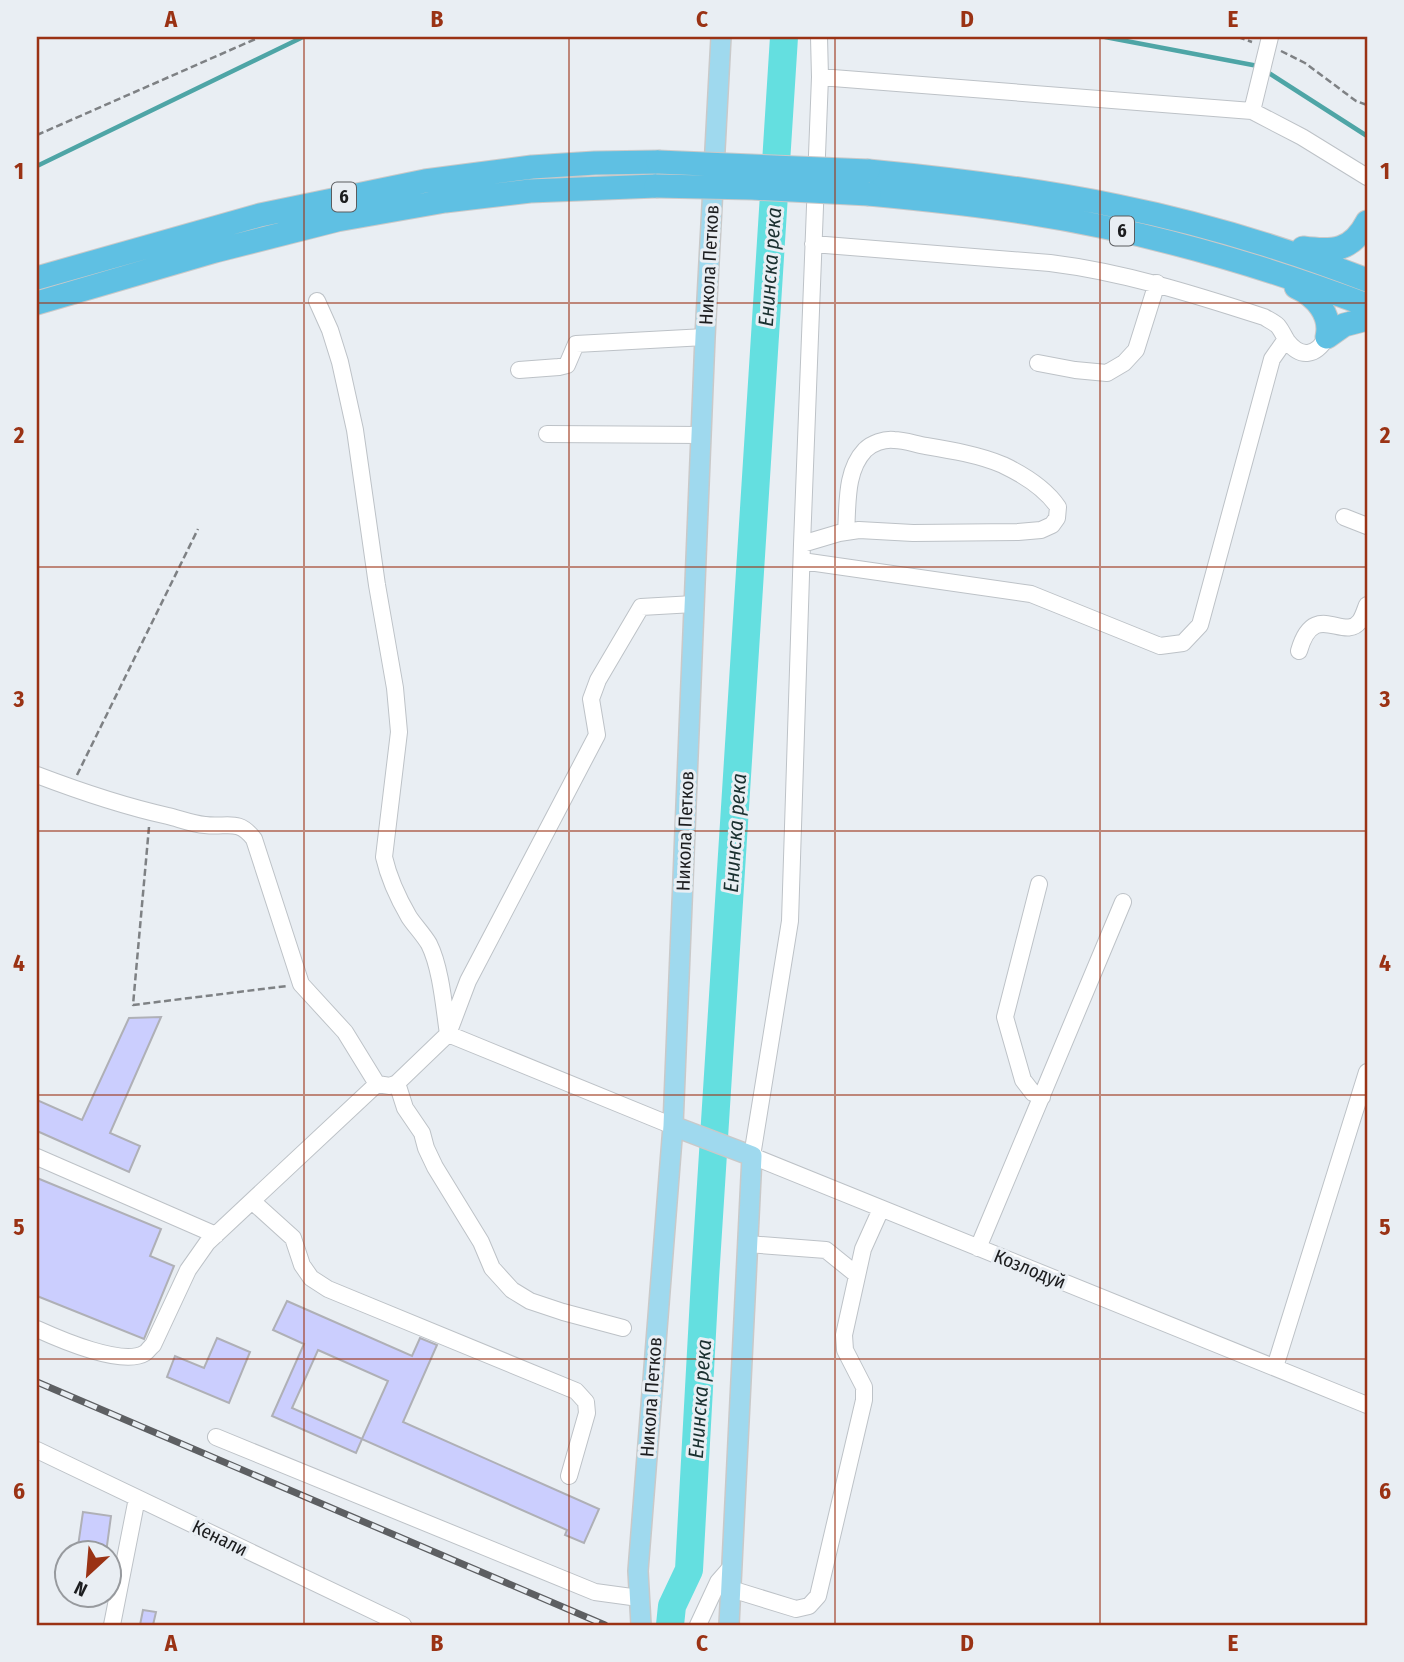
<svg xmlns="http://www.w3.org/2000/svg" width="1404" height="1662" font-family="'Fira Sans Condensed',sans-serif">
  <rect width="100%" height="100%" fill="#e9eef3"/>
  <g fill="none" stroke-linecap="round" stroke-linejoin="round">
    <path stroke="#4ea5a6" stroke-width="4.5" d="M 1105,37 L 1258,66 L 1367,136
      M 37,166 L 303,37"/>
    <path stroke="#64dfe0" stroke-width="28" d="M 670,1625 L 672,1606 L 689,1570 L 705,1279 L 784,37"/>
  </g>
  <path fill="#cbcefe" stroke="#afb0b6" stroke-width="2" fill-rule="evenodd" d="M 161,1017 L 110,1133 L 140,1146 L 129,1172 L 37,1131 L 37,1100 L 82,1120 L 129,1018 Z
    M 37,1178 L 161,1229 L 150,1256 L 174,1266 L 144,1339 L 37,1296 Z
    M 287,1301 L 412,1356 L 420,1338 L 437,1345 L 403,1422 L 599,1509 L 584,1543 L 565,1535 L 567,1530 L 362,1439 L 356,1453 L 272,1416 L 304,1344 L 273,1330 ZM 318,1350 L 388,1381 L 362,1439 L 292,1408 Z
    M 217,1338 L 250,1352 L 229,1403 L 167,1377 L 175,1356 L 204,1368 Z
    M 83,1512 L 111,1516 L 106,1553 L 77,1553 Z
    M 143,1610 L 156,1612 L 153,1625 L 140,1625 Z"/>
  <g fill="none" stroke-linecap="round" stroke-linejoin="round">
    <defs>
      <path id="minor" d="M 819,37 L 820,77 L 802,544 L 790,921 L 752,1156 L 1367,1405
        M 820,77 L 1252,111 L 1302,137 L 1367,177
        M 1252,111 L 1270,37
        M 813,244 L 1050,263 C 1123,272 1193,294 1264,317 C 1269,320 1274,322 1278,326 C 1282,331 1284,336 1287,341 C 1301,359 1316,356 1327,337
        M 317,301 L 330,330 L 340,362 L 355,430 L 377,585 L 395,688 L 399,732 L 384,857 C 389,879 398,898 409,917 C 415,926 423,934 429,944 C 441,968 444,1007 448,1034 L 673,1126
        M 1038,363 L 1075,370 L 1107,373 L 1124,363 L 1136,350 L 1157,283
        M 519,370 L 559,367 L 567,365 L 576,344 L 705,337
        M 547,434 L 701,435
        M 1344,517 L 1367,526
        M 802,544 L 839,533 L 859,530 L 913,533 L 1018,532 L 1041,530 L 1052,525 L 1057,518 L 1058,507 C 1045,488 1024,475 1003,465 C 980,455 950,450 926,446 C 915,444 904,440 894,440 C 884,439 872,443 865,450 C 845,471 848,505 846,532
        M 802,561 L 1031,594 L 1160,646 L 1183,643 L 1200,625 L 1272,359 L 1286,339
        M 1299,651 C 1314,598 1344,643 1360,621 C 1363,617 1365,610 1367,605
        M 37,775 C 79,791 123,806 168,816 C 180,819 193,824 205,825 C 227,828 238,818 254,839 L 301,984 L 345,1032 L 377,1084 L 390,1086 L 397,1083 L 448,1034 L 468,981 L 597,735 L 591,699 L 598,680 L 641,607 L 694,604
        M 1039,884 L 1005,1017 L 1023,1080 L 1033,1093 L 1042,1097
        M 397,1083 L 405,1108 L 422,1133 L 426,1148 L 435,1167 L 481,1242 L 492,1268 L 512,1290 L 530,1301 L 563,1312 L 623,1328
        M 37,1157 L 216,1235
        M 252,1201 L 293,1238 L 302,1265 L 311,1278 L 328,1289 L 576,1391 L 586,1402 L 587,1413 L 569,1476
        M 747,1244 L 826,1250 L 857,1275
        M 978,1248 L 1123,902
        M 37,1329 C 59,1339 123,1367 145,1353 C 148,1351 150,1347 153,1345 L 188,1270 L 207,1243 L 377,1084
        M 1275,1367 L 1367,1072
        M 216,1437 L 595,1592 L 639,1598
        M 37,1450 L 403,1625
        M 731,1589 L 796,1609 L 809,1606 L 818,1596 L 864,1400 L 864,1387 L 845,1350 L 844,1335 L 863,1249 L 881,1209
        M 112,1625 L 137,1498
        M 698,1625 L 718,1582 L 732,1566"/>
      <path id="major" d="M 673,1126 L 752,1156 L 729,1625
        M 641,1625 L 638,1571 L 673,1126 L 705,337 L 721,37"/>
      <path id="highway" d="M 868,171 C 952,179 1035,189 1117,206 C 1202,223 1286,249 1367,280
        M 869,194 C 922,199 975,204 1028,213 C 1144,231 1258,264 1367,305
        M 1303,248 C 1333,252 1352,251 1367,222
        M 37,278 L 260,215 L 425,181 L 532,167 L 595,163 L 658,162
        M 1296,287 C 1316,296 1332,315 1327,337
        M 37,303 L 215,251 L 337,220 L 445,201 L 530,191 L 656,186
        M 1327,337 L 1344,325 L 1367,319"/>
    </defs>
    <use href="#minor" stroke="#bdc2c7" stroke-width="18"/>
    <use href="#major" stroke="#c9c9c9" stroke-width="22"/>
    <use href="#highway" stroke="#c9c9c9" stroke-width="25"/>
    <path stroke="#7e8184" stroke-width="2.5" stroke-dasharray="7 3.5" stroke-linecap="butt" d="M 1238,37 L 1252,42
      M 1281,51 L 1305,63 L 1356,101 L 1367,105
      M 37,135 L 260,37
      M 77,775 L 198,529
      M 149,827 L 133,1005 L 287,986"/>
    <use href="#minor" stroke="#fff" stroke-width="16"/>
    <use href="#major" stroke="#9fd9ee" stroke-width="19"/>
    <use href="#highway" stroke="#5fc0e3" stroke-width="23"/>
    <defs>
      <path id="rail" d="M 37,1382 L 605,1625"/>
    </defs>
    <use href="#rail" stroke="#5d5f62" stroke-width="7"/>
    <use href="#rail" stroke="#e9eef3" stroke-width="4.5" stroke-dasharray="13" stroke-linecap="butt"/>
    <defs>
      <path id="highway-bridge" d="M 658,162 L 868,171
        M 656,186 L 752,188 L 869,194"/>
    </defs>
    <use href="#highway-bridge" stroke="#c9c9c9" stroke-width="25" stroke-linecap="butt"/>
    <use href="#highway-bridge" stroke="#5fc0e3" stroke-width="23"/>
  </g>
  <path fill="none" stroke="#9a3214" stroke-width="2" stroke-opacity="0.55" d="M 304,37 L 304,1625M 569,37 L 569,1625M 835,37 L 835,1625M 1100,37 L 1100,1625M 37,303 L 1367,303M 37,567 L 1367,567M 37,831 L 1367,831M 37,1095 L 1367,1095M 37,1359 L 1367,1359"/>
  <g text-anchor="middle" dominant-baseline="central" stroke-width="6" stroke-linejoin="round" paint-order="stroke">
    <g fill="#e9eef3" stroke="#5a5c5f" stroke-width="2">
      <rect x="332" y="182.5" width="24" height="29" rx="5"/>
      <rect x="1110" y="216.5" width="24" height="29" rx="5"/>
    </g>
    <g font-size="18" font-weight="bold" fill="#1c1d1f">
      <text x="344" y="197">6</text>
      <text x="1122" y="231">6</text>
    </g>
    <g font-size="19" fill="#1c1d1f" stroke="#e9eef3">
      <text transform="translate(709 265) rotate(-87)">Никола Петков</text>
      <text transform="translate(685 831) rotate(-88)">Никола Петков</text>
      <text transform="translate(1030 1269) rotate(22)">Козлодуй</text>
      <text transform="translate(651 1397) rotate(-86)">Никола Петков</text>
      <text transform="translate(220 1538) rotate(26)">Кенали</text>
    </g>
    <g font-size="21" font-style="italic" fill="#1a3030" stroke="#e9eef3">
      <text transform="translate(770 267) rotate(-86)">Енинска река</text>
      <text transform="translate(735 833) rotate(-86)">Енинска река</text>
      <text transform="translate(700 1399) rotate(-86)">Енинска река</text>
    </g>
  </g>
  <rect width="1404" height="1662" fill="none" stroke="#e9eef3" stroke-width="77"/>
  <g transform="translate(88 1574) rotate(206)"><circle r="33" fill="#e9eef3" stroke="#979a9e" stroke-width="2"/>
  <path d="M0-5L12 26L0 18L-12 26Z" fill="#9a3214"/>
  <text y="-10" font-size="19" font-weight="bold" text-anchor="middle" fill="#1c1d1f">N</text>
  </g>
  <rect x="38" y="38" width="1328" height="1586" fill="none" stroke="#9a3214" stroke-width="2.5"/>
  <g font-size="23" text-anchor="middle" font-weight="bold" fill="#9a3214">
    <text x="171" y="27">A</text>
    <text x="437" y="27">B</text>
    <text x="702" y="27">C</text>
    <text x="967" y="27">D</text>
    <text x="1233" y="27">E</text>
    <text x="19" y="179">1</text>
    <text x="1385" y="179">1</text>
    <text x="19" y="443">2</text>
    <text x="1385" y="443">2</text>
    <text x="19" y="707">3</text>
    <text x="1385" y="707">3</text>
    <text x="19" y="971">4</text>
    <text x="1385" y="971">4</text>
    <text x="19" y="1235">5</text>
    <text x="1385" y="1235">5</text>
    <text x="19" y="1499">6</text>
    <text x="1385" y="1499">6</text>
    <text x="171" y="1651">A</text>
    <text x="437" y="1651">B</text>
    <text x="702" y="1651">C</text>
    <text x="967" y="1651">D</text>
    <text x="1233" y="1651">E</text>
  </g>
</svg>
